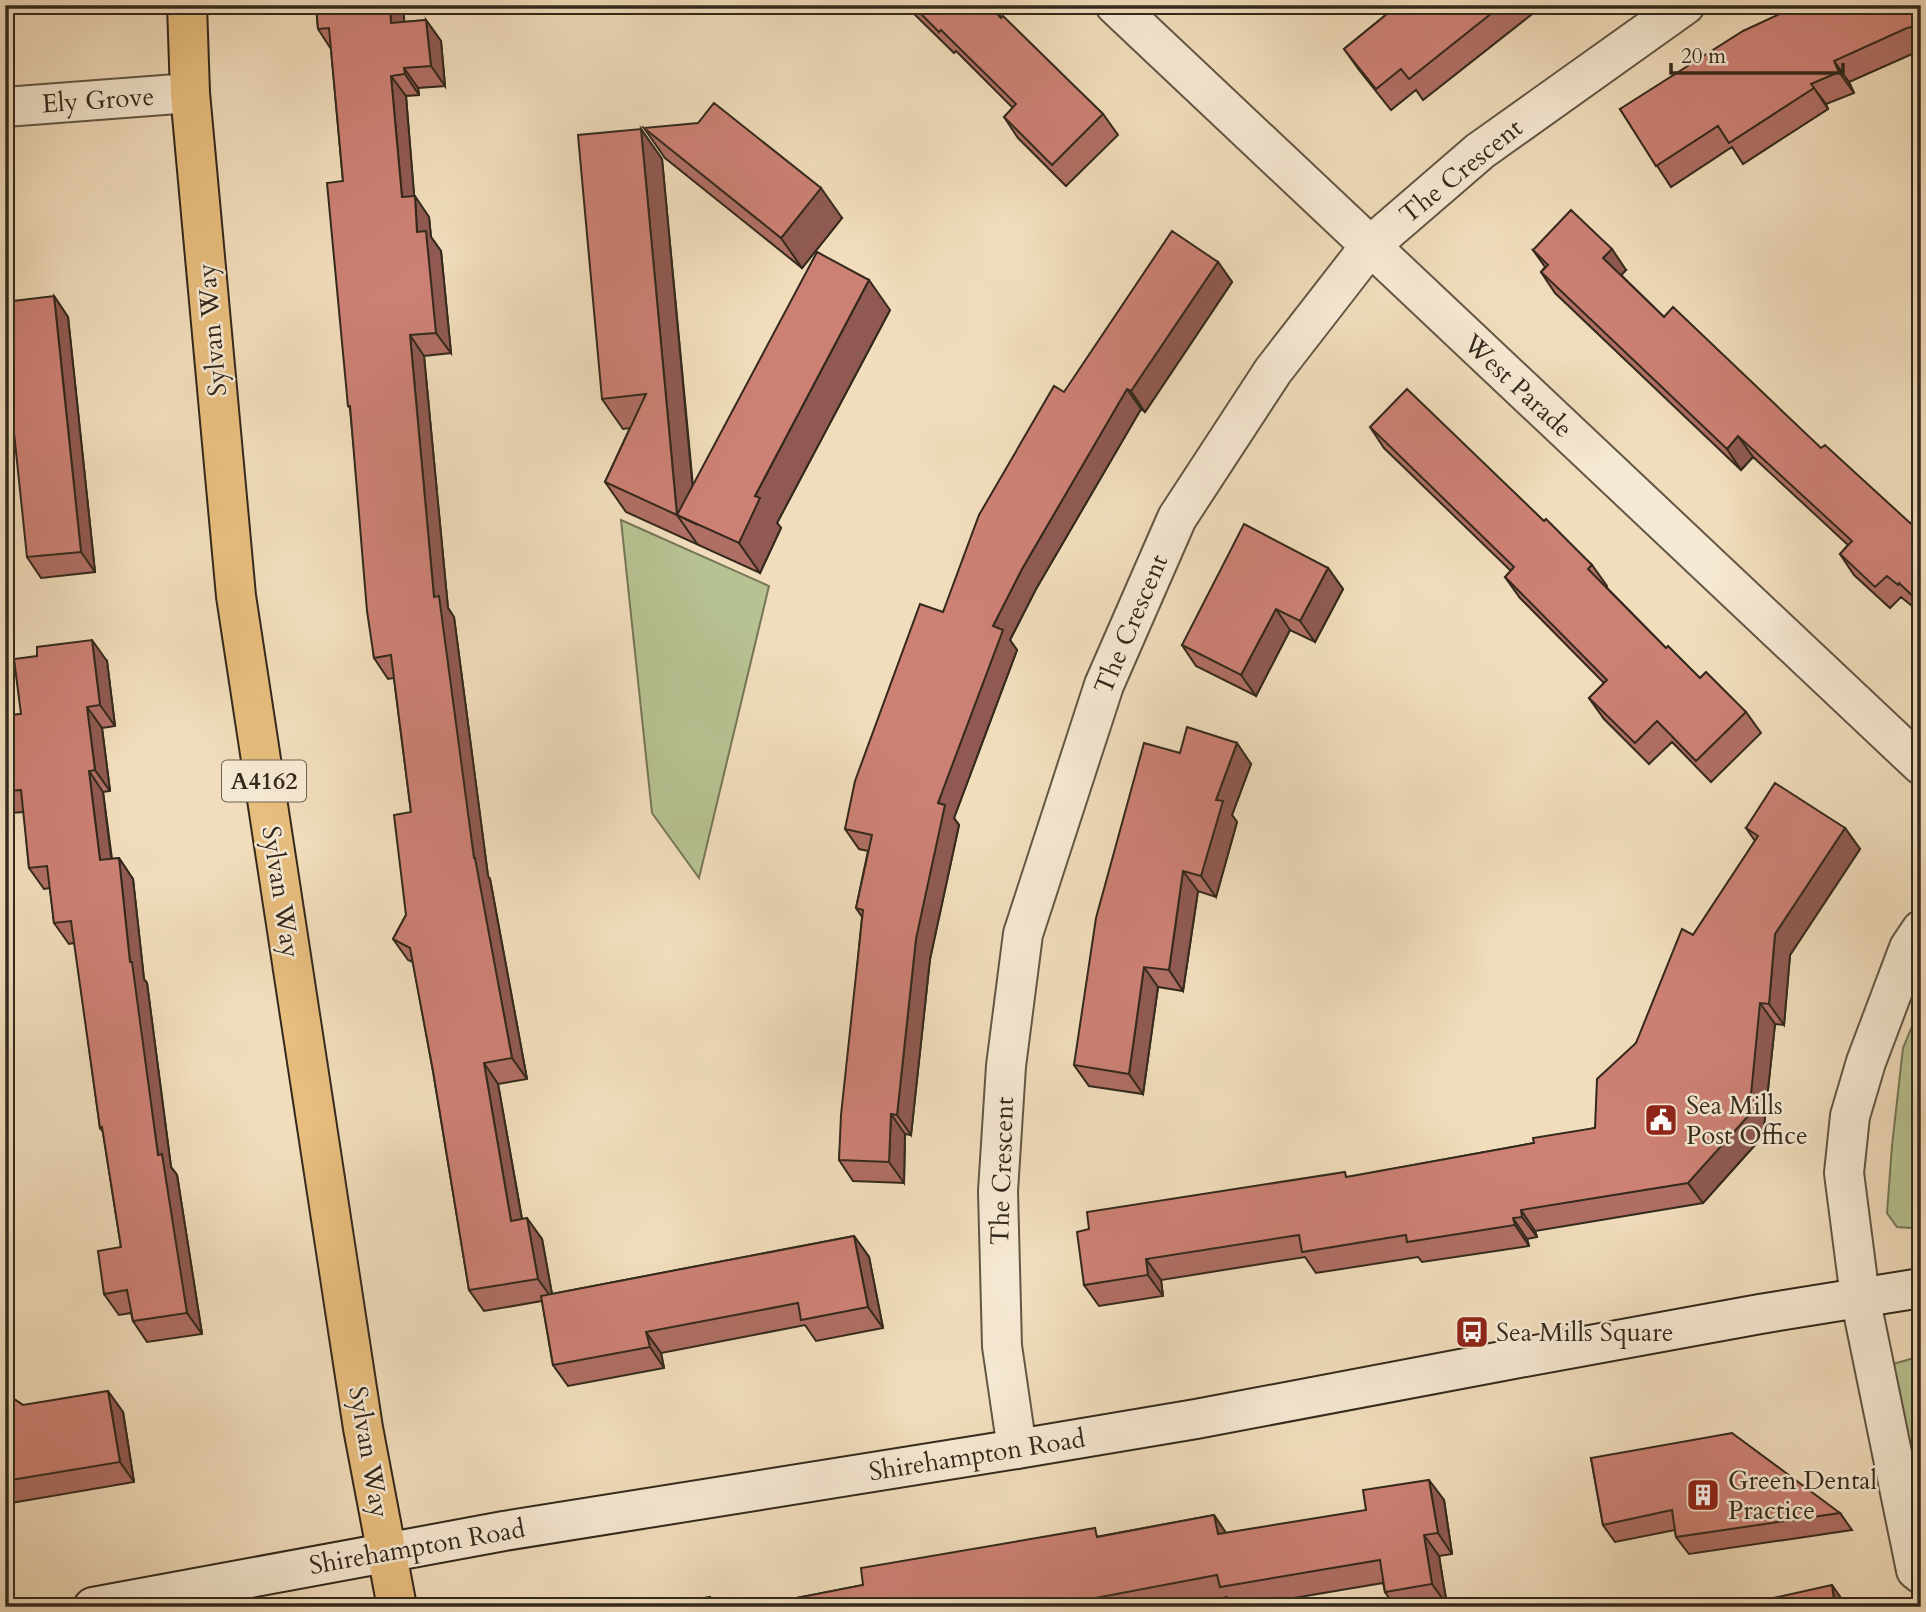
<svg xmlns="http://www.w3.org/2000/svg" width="1926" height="1612" font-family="Cardo,serif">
  <rect width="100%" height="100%" fill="#f1ddbc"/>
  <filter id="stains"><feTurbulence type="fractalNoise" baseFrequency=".00286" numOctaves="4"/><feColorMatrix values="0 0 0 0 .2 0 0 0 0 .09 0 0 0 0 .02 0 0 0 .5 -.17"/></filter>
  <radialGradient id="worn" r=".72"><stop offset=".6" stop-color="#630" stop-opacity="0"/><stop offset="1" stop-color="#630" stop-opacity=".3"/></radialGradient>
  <path fill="#b7c292" stroke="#757657" stroke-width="2" d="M 621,520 L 769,586 L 699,878 L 652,813 Z
    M 1921,1005 L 1921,1226 L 1912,1228 L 1897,1227 L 1887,1213 L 1892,1146 L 1903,1048 Z
    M 1921,1356 L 1921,1504 L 1893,1364 Z"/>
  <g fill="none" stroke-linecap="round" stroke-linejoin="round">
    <defs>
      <path id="street" d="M 1115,5 L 1921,765
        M 5,107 L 190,93
        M 1921,930 L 1909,948 L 1866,1062 L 1850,1116 L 1844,1173 L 1860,1297 L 1916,1570 L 1921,1574
        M 1017,1449 L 1002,1346 L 998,1191 L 1006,1066 L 1023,934 L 1104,685 L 1177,518 L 1273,371 L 1370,246 L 1480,151 L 1685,5"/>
      <path id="secondary" d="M 93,1607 L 504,1531 L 1017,1449 L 1196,1419 L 1508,1360 L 1760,1314 L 1921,1288"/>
      <path id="primary" d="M 187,5 L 190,93 L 236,596 L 363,1428 L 397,1607"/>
    </defs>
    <use href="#street" stroke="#625644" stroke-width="42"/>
    <use href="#secondary" stroke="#33291c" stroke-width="42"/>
    <use href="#primary" stroke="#33291c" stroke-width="42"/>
    <use href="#street" stroke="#f6e9d3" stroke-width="38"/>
    <use href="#secondary" stroke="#f6e9d3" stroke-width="38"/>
    <use href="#primary" stroke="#e8be7e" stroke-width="38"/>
  </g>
  <path fill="#b06f65" stroke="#33291c" stroke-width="2" d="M 316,5 L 403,5 L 404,22 L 426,20 L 441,41 L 445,86 L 418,88 L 419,95 L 406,96 L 414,196 L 429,217 L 431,237 L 441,251 L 451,353 L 424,356 L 448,608 L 454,617 L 488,876 L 490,879 L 527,1079 L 498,1084 L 522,1219 L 542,1239 L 552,1294 L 854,1236 L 869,1257 L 883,1328 L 816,1341 L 805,1325 L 661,1353 L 664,1368 L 568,1386 L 553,1365 L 542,1301 L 484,1311 L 469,1290 L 433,1071 L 413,962 L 408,960 L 393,939 L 406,915 L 411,812 L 394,678 L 388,679 L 374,658 L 350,408 L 348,406 L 343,181 L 331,49 L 318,29 Z
    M 905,5 L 989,5 L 1103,114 L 1118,135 L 1066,186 L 1018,138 L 1004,117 L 1013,108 L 956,51 L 954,53 Z
    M 1398,5 L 1532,5 L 1536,11 L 1423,100 L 1416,90 L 1391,110 L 1359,70 L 1344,49 Z
    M 1921,5 L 1921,50 L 1849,82 L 1854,93 L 1826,104 L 1828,109 L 1743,164 L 1732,147 L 1671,187 L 1620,109 Z
    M 644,128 L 842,218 L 802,268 L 665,158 Z
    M 641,129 L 662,159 L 693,486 L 890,310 L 777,523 L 781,528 L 760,573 L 626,512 L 605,482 L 630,428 L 623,429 L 602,399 Z
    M 1533,250 L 1626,270 L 1621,275 L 1664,317 L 1921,533 L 1921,611 L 1913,604 L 1912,606 L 1901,597 L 1890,608 L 1854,575 L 1840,554 L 1848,545 L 1753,457 L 1741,470 L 1555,293 L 1541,272 L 1545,267 Z
    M 1218,262 L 1232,282 L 1145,412 L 1141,409 L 1036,589 L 1010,640 L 1017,650 L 954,818 L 959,825 L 930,959 L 911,1135 L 905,1134 L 904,1183 L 853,1181 L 839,1160 L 862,917 L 856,908 L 868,851 L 859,849 L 845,829 L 943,612 L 1064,392 Z
    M 54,296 L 68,317 L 95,572 L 41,578 L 27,557 Z
    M 1370,427 L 1544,521 L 1592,565 L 1607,586 L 1606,587 L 1666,648 L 1700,678 L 1746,712 L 1761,733 L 1711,782 L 1672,742 L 1649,764 L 1604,719 L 1589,698 L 1604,683 L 1520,598 L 1505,577 L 1511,571 L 1384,448 Z
    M 1328,568 L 1343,589 L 1315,642 L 1290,630 L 1256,696 L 1196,666 L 1182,645 Z
    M 107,661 L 115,726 L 102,728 L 110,791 L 103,792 L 112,859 L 119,858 L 133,879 L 144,979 L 147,983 L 171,1167 L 177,1175 L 202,1334 L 147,1342 L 133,1321 L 131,1313 L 119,1315 L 104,1294 L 121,1247 L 103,1132 L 100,1128 L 75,943 L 69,944 L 54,923 L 50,888 L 44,889 L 29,868 L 24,812 L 10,813 L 5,806 L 5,716 L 21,714 Z
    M 1180,753 L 1251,764 L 1232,815 L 1237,822 L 1216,897 L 1198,891 L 1183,991 L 1158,987 L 1143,1094 L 1089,1086 L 1074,1065 Z
    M 1746,828 L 1845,828 L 1860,849 L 1790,955 L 1784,1025 L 1775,1024 L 1763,1136 L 1703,1203 L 1535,1231 L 1537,1237 L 1527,1239 L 1529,1246 L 1422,1262 L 1418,1257 L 1316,1273 L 1305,1257 L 1161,1280 L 1163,1296 L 1099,1306 L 1084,1285 L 1349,1177 L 1534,1143 L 1595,1128 L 1636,1043 L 1693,935 L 1755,841 Z
    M 5,1393 L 23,1405 L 123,1412 L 134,1482 L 5,1504 Z
    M 1591,1458 L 1840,1513 L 1852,1530 L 1689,1554 L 1676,1537 L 1675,1530 L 1615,1542 L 1603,1525 Z
    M 1444,1500 L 1452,1554 L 1439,1556 L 1447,1605 L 1434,1607 L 1395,1607 L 1385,1592 L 1383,1583 L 1240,1607 L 1234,1607 L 1227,1597 L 1174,1607 L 750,1607 L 863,1585 L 1101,1536 L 1214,1515 L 1226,1533 Z"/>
  <path fill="#905a52" stroke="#33291c" stroke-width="2" d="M 390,5 L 403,5 L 406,43 L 391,23 Z
    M 1247,5 L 1255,5 L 1250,10 Z
    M 426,20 L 441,41 L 445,86 L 431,66 Z
    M 1834,61 L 1849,82 L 1854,93 L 1839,72 Z
    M 404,68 L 418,88 L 419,95 L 405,74 Z
    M 391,76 L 406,96 L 416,218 L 402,197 Z
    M 1811,84 L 1826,104 L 1828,109 L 1814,88 Z
    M 641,129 L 662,159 L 696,524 L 677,515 L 698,545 L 677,515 Z
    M 821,188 L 842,218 L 802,268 L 781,238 Z
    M 415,196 L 429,217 L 431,237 L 441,251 L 451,353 L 436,333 L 417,232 Z
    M 1612,249 L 1626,270 L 1618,279 L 1603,258 Z
    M 1218,262 L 1232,282 L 1145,412 L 1131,391 Z
    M 869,280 L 890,310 L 777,523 L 781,528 L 760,573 L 739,543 L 755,496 Z
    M 54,296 L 68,317 L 95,572 L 81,552 Z
    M 410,335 L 424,356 L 448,608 L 454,617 L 488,876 L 490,879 L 527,1079 L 512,1058 L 474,858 L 434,597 Z
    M 1127,389 L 1141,409 L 1036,589 L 1010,640 L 1017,650 L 954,818 L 959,825 L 930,959 L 911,1135 L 897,1115 L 916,939 L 938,803 L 993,626 L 1022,569 Z
    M 1738,436 L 1753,457 L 1741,470 L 1727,449 Z
    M 1328,568 L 1343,589 L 1315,642 L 1300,621 Z
    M 1276,609 L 1290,630 L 1256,696 L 1241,675 Z
    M 92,640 L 107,661 L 115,726 L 100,705 Z
    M 87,707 L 102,728 L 110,791 L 95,770 Z
    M 1237,743 L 1251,764 L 1232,815 L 1237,822 L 1216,897 L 1201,876 L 1216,800 Z
    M 89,771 L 103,792 L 114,881 L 100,860 Z
    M 1845,828 L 1860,849 L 1790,955 L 1784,1025 L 1769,1004 L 1775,934 Z
    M 119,858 L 133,879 L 144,979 L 147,983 L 171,1167 L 177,1175 L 202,1334 L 187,1313 L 158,1155 L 130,962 Z
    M 1183,871 L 1198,891 L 1183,991 L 1169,970 Z
    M 1144,967 L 1158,987 L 1143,1094 L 1129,1074 Z
    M 1760,1003 L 1775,1024 L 1763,1136 L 1703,1203 L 1688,1183 Z
    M 484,1063 L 498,1084 L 526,1242 L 511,1221 Z
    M 891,1114 L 905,1134 L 904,1183 L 889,1162 Z
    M 1521,1210 L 1535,1231 L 1537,1237 L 1522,1217 Z
    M 527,1218 L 542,1239 L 553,1300 L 538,1279 Z
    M 1513,1218 L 1527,1239 L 1529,1246 L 1515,1225 Z
    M 854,1236 L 869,1257 L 883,1328 L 868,1307 Z
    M 1146,1259 L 1161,1280 L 1163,1296 L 1148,1275 Z
    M 646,1332 L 661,1353 L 664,1368 L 650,1347 Z
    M 108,1391 L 123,1412 L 134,1482 L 120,1462 Z
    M 1429,1480 L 1444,1500 L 1452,1554 L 1438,1533 Z
    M 1214,1515 L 1228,1536 L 1218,1534 Z
    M 1424,1535 L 1439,1556 L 1447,1605 L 1432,1584 Z
    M 1832,1585 L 1846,1605 L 1846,1607 L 1835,1607 Z
    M 710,1597 L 717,1607 L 712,1607 Z"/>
  <path fill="#cd8175" stroke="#33291c" stroke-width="2" d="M 316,5 L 390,5 L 391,23 L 426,20 L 431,66 L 404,68 L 405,74 L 391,76 L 402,197 L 415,196 L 417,232 L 426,231 L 436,333 L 410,335 L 434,597 L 439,596 L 474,858 L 475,858 L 512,1058 L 484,1063 L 511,1221 L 527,1218 L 538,1279 L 469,1290 L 433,1071 L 410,948 L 393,939 L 406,915 L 394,815 L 411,812 L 391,655 L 374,658 L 367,611 L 350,406 L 348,406 L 327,183 L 343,181 L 329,28 L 318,29 Z
    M 912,5 L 989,5 L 1001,18 L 1003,16 L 1103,114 L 1052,165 L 1004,117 L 1016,104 L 941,30 L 939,32 Z
    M 1398,5 L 1502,5 L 1409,79 L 1401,69 L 1376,89 L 1344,49 Z
    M 1799,5 L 1921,5 L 1921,25 L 1907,28 L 1834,61 L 1839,72 L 1811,84 L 1814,88 L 1729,143 L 1718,126 L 1656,166 L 1620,109 L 1743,31 Z
    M 714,103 L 821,188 L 781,238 L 644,128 L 698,123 Z
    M 641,129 L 677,515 L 605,482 L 646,394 L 602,399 L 578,135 Z
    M 1571,210 L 1612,249 L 1603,258 L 1664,317 L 1673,307 L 1821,448 L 1825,445 L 1921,533 L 1921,604 L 1899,583 L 1898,585 L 1887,576 L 1875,587 L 1840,554 L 1852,541 L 1738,436 L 1727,449 L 1541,272 L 1548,265 L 1533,250 Z
    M 1172,231 L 1218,262 L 1131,391 L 1127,389 L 1022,569 L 993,626 L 1003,630 L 938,803 L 945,805 L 916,939 L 897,1115 L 891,1114 L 889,1162 L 839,1160 L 841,1115 L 863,910 L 856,908 L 872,835 L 845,829 L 855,781 L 920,604 L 943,612 L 979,515 L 1054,386 L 1064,392 Z
    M 817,252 L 869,280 L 755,496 L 760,498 L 739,543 L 677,515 Z
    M 54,296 L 81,552 L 27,557 L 5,347 L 5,302 Z
    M 1407,389 L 1544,521 L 1546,519 L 1592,565 L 1588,569 L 1666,648 L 1668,646 L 1700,678 L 1706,672 L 1746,712 L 1696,761 L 1657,721 L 1635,743 L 1589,698 L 1607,680 L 1505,577 L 1514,567 L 1370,427 Z
    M 1244,524 L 1328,568 L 1300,621 L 1276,609 L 1241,675 L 1182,645 Z
    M 92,640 L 100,705 L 87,707 L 95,770 L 89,771 L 100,860 L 119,858 L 130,962 L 132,962 L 158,1155 L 162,1154 L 187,1313 L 133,1321 L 127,1290 L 104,1294 L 98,1251 L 121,1247 L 102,1127 L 100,1128 L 71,921 L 54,923 L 47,866 L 29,868 L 21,790 L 5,791 L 5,716 L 21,714 L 14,659 L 37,656 L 37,647 Z
    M 1187,727 L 1237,743 L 1216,800 L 1223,801 L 1201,876 L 1183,871 L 1169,970 L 1144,967 L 1129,1074 L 1074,1065 L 1096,918 L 1144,743 L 1180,753 Z
    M 1775,783 L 1845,828 L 1775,934 L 1769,1004 L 1760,1003 L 1749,1115 L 1688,1183 L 1521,1210 L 1522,1217 L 1513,1218 L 1515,1225 L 1407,1242 L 1406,1235 L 1302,1252 L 1299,1235 L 1146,1259 L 1148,1275 L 1084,1285 L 1077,1232 L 1089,1229 L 1087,1212 L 1345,1172 L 1346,1177 L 1534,1143 L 1533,1138 L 1595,1128 L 1597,1079 L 1636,1043 L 1682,929 L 1693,935 L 1758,836 L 1746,828 Z
    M 854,1236 L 868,1307 L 801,1320 L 798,1303 L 646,1332 L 650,1347 L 553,1365 L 541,1296 Z
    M 108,1391 L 120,1462 L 5,1481 L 5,1393 L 23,1405 Z
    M 1732,1433 L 1840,1513 L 1676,1537 L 1672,1510 L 1603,1525 L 1591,1458 Z
    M 1429,1480 L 1438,1533 L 1424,1535 L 1432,1584 L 1385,1592 L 1380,1560 L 1220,1587 L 1217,1575 L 1048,1607 L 750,1607 L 863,1585 L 861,1568 L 1095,1528 L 1097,1537 L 1214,1515 L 1218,1534 L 1366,1510 L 1363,1490 Z
    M 1832,1585 L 1835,1607 L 1761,1607 L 1760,1601 Z
    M 710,1597 L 712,1607 L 654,1607 Z"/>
  <defs>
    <symbol id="civic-square" viewBox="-11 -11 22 22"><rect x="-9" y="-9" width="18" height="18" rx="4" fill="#8f2418" stroke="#f6e9d3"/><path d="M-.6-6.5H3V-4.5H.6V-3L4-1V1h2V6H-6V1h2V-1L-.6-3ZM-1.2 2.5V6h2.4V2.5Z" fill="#fff"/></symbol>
    <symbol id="bus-square" viewBox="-11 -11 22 22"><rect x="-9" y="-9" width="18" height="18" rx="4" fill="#8f2418" stroke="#f6e9d3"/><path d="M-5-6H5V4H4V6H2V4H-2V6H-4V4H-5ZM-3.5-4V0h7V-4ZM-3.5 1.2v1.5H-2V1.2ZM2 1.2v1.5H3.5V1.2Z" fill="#fff"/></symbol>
    <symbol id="building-square" viewBox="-11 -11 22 22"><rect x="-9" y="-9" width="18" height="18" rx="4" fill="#8f2418" stroke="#f6e9d3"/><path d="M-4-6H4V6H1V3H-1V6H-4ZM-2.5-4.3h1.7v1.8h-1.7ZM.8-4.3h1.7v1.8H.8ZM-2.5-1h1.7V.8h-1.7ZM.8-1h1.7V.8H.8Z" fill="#fff"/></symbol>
  </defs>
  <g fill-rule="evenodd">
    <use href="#civic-square" x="1642" y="1101" width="38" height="38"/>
    <use href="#bus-square" x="1453" y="1313" width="38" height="38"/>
    <use href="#building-square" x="1684" y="1476" width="38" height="38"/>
  </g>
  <g text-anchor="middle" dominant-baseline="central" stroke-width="5" stroke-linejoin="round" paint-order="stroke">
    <rect fill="#f6e9d3" stroke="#6e6353" stroke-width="2" x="222" y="760.5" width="84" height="41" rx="5"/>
    <g font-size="24" font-weight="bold" fill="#33291c">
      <text x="264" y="781">A4162</text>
    </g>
    <g font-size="26" fill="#33291c" stroke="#f6e9d3">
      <text transform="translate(98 100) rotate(-4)">Ely Grove</text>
      <text transform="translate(1461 171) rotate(-39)">The Crescent</text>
      <text transform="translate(212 330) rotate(-95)">Sylvan Way</text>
      <text transform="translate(1518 386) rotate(43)">West Parade</text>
      <text transform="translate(1131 624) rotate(-67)">The Crescent</text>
      <text transform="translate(281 892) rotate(81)">Sylvan Way</text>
      <text transform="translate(1002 1171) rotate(-88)">The Crescent</text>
      <text transform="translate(369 1452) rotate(80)">Sylvan Way</text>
      <text transform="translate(977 1455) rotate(-9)">Shirehampton Road</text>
      <text transform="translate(417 1547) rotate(-10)">Shirehampton Road</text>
    </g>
    <g font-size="26" fill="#33291c" stroke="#f6e9d3" text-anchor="start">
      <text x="1686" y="1105">Sea Mills<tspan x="1686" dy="30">Post Office</tspan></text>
      <text x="1496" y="1332">Sea Mills Square</text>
      <text x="1728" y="1480">Green Dental<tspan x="1728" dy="30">Practice</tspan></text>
    </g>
  </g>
  <rect width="1926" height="1612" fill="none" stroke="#f1ddbc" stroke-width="28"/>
  <rect x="7" y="7" width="1912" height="1598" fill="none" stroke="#33291c" stroke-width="3.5"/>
  <rect x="14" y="14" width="1898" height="1584" fill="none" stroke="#33291c" stroke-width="2"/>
  <path d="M1671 63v10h172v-10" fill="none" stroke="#33291c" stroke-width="3.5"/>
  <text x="1681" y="63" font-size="21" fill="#33291c" stroke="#f6e9d3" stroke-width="5" paint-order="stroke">20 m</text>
  <rect width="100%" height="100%" filter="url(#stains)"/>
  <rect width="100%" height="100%" fill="url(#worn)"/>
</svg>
